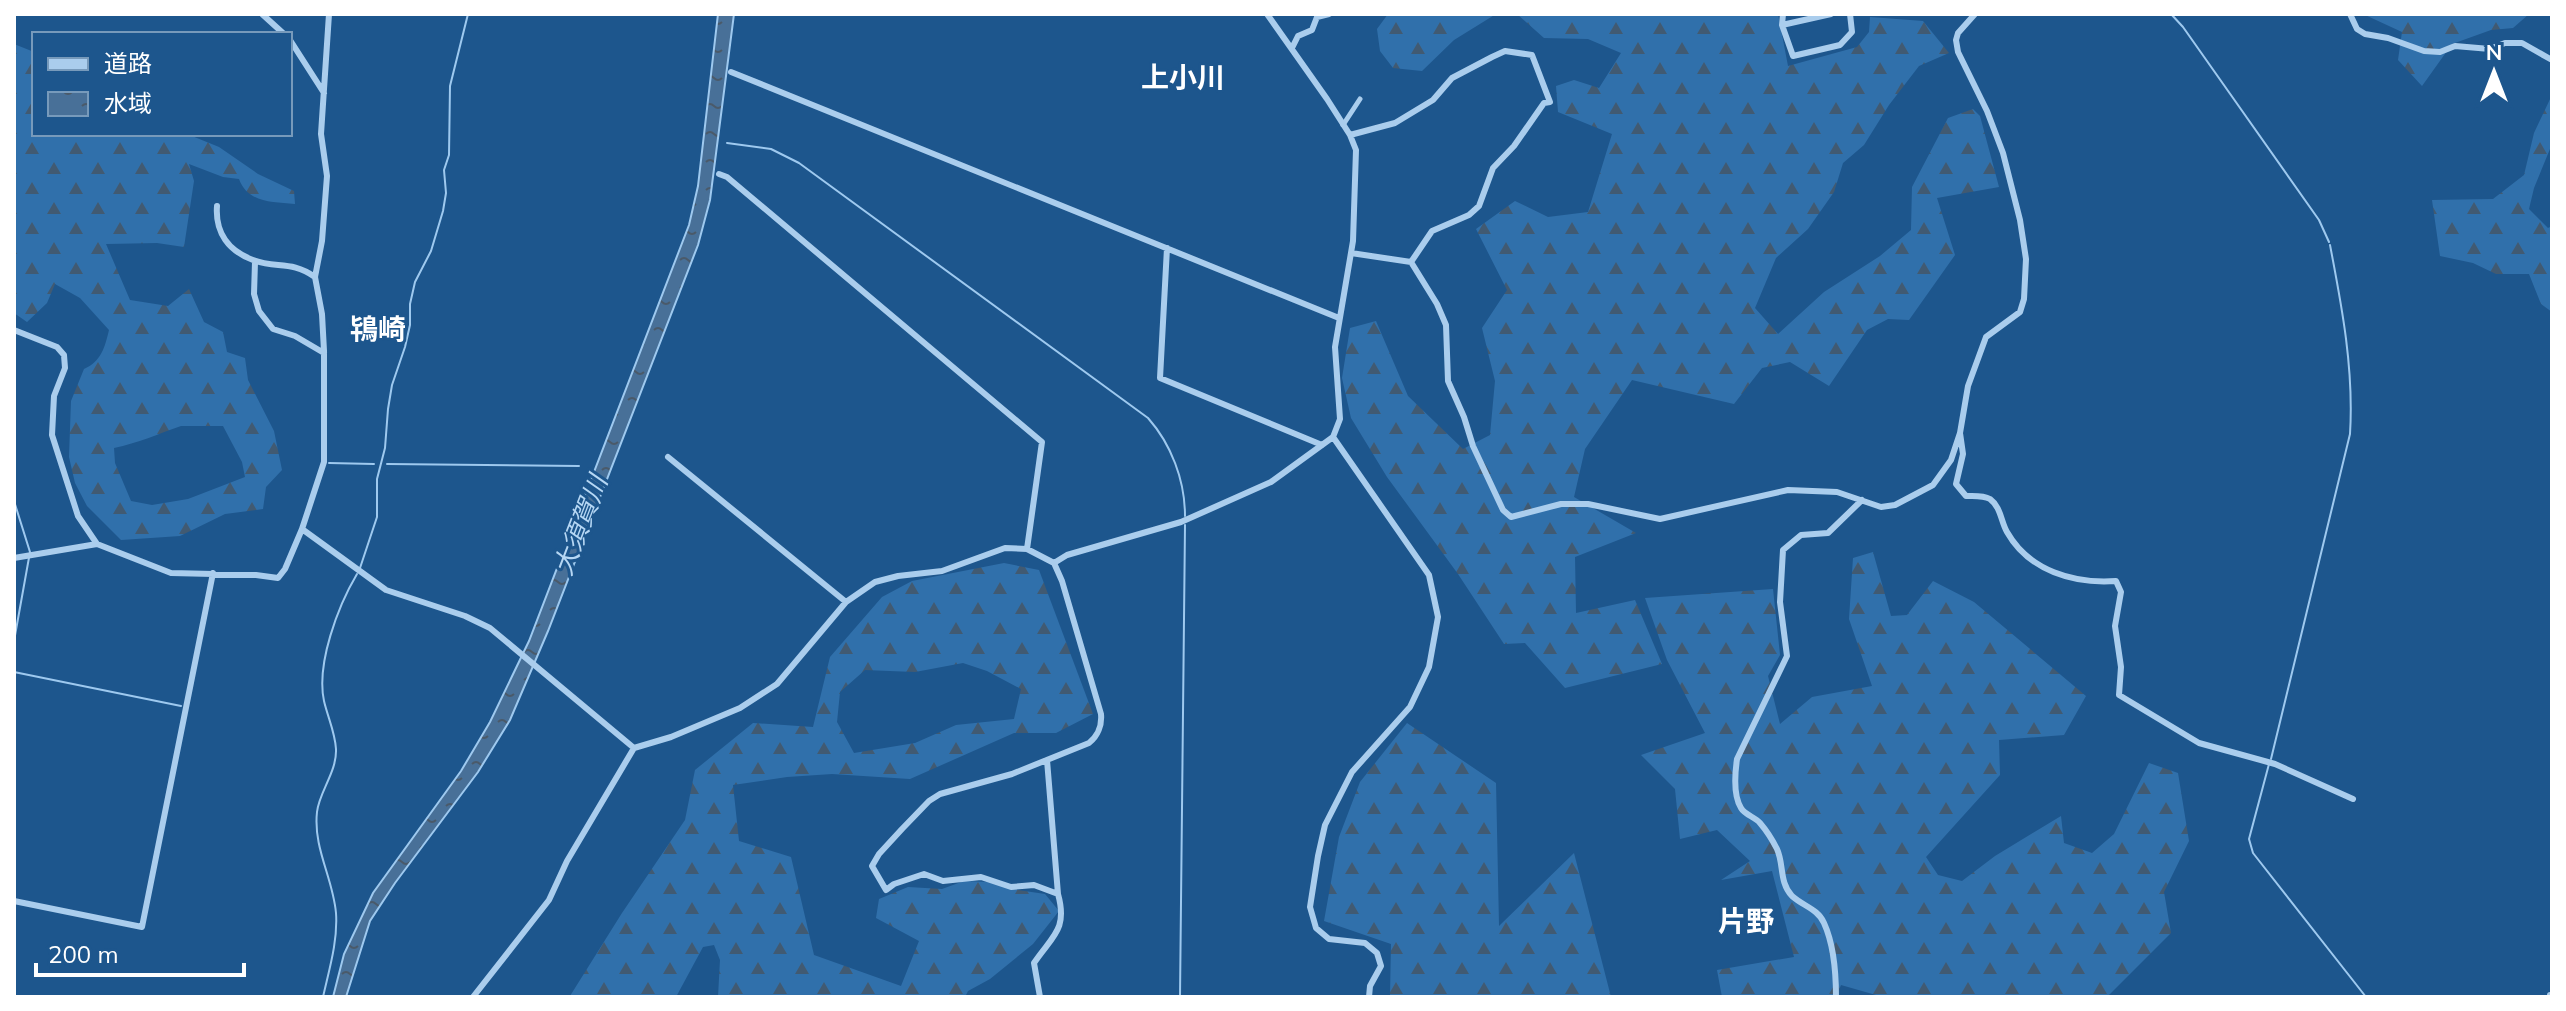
<svg xmlns="http://www.w3.org/2000/svg" width="2566" height="1011" font-family="Mulish,'Noto Sans JP',sans-serif">
  <defs>
    <pattern id="forest-firs" width="22" height="20" patternUnits="userSpaceOnUse" patternTransform="scale(2)"><rect width="22" height="20" fill="#3070ab"/><path d="M5 1l3.5 6h-7zM16 11l3.5 6h-7z" fill="#415a72"/></pattern>
    <pattern id="water-ripples" width="26" height="14" patternUnits="userSpaceOnUse" patternTransform="scale(2)"><rect width="26" height="14" fill="#487098"/><path d="M2 4q2-2 4 0t4 0M15 11q2-2 4 0t4 0" fill="none" stroke="#4a5a6a"/></pattern>
  </defs>
  <rect width="100%" height="100%" fill="#1d568d"/>
  <path fill="url(#forest-firs)" fill-rule="evenodd" d="M 1388,14 L 1496,14 L 1454,40 L 1422,71 L 1393,68 L 1380,51 L 1377,29 Z
    M 1517,14 L 1778,14 L 1788,66 L 1857,47 L 1869,32 L 1870,17 L 1923,21 L 1949,53 L 1919,66 L 1889,105 L 1864,145 L 1843,163 L 1834,192 L 1808,229 L 1776,258 L 1755,308 L 1778,334 L 1824,292 L 1880,256 L 1911,230 L 1912,187 L 1948,118 L 1973,109 L 1980,116 L 1999,187 L 1937,198 L 1955,255 L 1909,320 L 1888,319 L 1867,330 L 1829,386 L 1790,362 L 1762,368 L 1734,404 L 1632,380 L 1585,449 L 1574,497 L 1636,533 L 1575,557 L 1576,613 L 1635,600 L 1662,664 L 1565,688 L 1525,643 L 1504,644 L 1458,574 L 1387,477 L 1351,418 L 1342,378 L 1350,328 L 1376,321 L 1408,396 L 1463,449 L 1490,435 L 1495,381 L 1482,328 L 1507,290 L 1476,229 L 1515,201 L 1548,217 L 1588,212 L 1612,134 L 1558,112 L 1556,86 L 1574,80 L 1599,88 L 1621,53 L 1588,39 L 1544,38 Z
    M 2363,14 L 2529,14 L 2513,28 L 2491,30 L 2452,44 L 2422,86 L 2398,60 L 2402,32 Z
    M 14,44 L 34,52 L 34,134 L 187,134 L 219,147 L 258,174 L 294,191 L 295,204 C 272,202 248,203 239,179 L 223,177 L 189,164 L 194,181 L 184,247 L 157,243 L 106,244 L 130,300 L 168,306 L 189,289 L 204,322 L 223,332 L 227,352 L 245,358 L 248,380 L 274,431 L 282,470 L 266,487 L 263,509 L 225,514 L 180,536 L 121,540 L 87,506 L 75,483 L 69,457 L 71,401 L 84,369 C 101,362 105,347 109,330 L 80,298 L 55,284 L 47,303 L 27,322 L 14,313 ZM 181,426 L 223,426 L 242,462 L 245,477 L 188,499 L 152,505 L 131,501 L 115,463 L 114,448 C 138,443 158,434 181,426 Z
    M 2552,95 L 2552,144 L 2534,188 L 2529,209 L 2548,228 L 2552,226 L 2552,312 L 2541,304 L 2529,274 L 2496,274 L 2473,263 L 2440,256 L 2432,200 L 2493,199 L 2524,175 L 2534,133 Z
    M 1873,552 L 1891,616 L 1907,615 L 1933,581 L 1974,602 L 2086,696 L 2064,735 L 1999,740 L 2000,775 L 1926,857 L 1938,875 L 1962,881 L 1995,856 L 2061,816 L 2064,843 L 2092,853 L 2114,834 L 2149,763 L 2178,773 L 2189,841 L 2164,892 L 2171,933 L 2107,997 L 1883,997 L 1841,985 L 1836,997 L 1722,997 L 1717,970 L 1794,957 L 1772,871 L 1721,880 L 1750,861 L 1717,830 L 1680,839 L 1675,789 L 1641,755 L 1705,733 L 1667,660 L 1645,598 L 1773,589 L 1780,655 L 1768,676 L 1780,724 L 1812,697 L 1872,686 L 1849,619 L 1853,558 Z
    M 1004,563 L 1039,570 L 1093,714 L 1056,733 L 1014,733 L 910,779 L 832,774 L 787,777 L 733,785 L 739,841 L 791,857 L 814,955 L 901,986 L 919,941 L 876,918 L 879,899 L 908,887 L 942,889 L 964,881 L 990,882 L 1010,889 L 1045,894 L 1059,911 L 1033,944 L 990,979 L 968,991 L 965,997 L 718,997 L 720,960 L 714,945 L 703,947 L 676,997 L 570,996 L 622,913 L 685,820 L 695,770 L 753,723 L 813,727 L 830,657 L 882,597 L 912,581 ZM 963,663 L 987,671 L 1021,689 L 1014,719 L 956,725 L 915,743 L 854,753 L 837,722 L 840,692 L 865,670 L 915,672 Z
    M 1407,723 L 1496,783 L 1499,926 L 1574,853 L 1611,997 L 1390,997 L 1391,944 L 1324,921 L 1339,837 L 1360,782 Z"/>
  <path fill="url(#water-ripples)" stroke="#9ec9ef" stroke-width="2" d="M 718,14 L 734,14 L 710,200 L 698,245 L 548,631 L 510,720 L 478,772 L 395,883 L 370,921 L 346,997 L 333,997 L 344,954 L 373,893 L 461,771 L 490,722 L 529,641 L 689,225 L 698,186 Z"/>
  <g fill="none" stroke-linecap="round" stroke-linejoin="round">
    <path stroke="#9ec9ef" stroke-width="2" d="M 2171,14 L 2183,27 L 2319,220 L 2329,242
      M 727,143 L 771,149 L 799,163 L 1148,418 C 1171,444 1185,480 1185,516
      M 329,463 L 374,464
      M 387,464 L 579,466
      M 14,501 L 30,552 L 14,641
      M 360,568 L 377,517 L 377,479 L 385,448 L 388,409 L 392,385 L 405,347 L 410,325 L 410,304 L 415,282 L 431,251 L 443,211 L 446,193 L 444,170 L 449,155 L 450,86 L 468,14
      M 14,672 L 181,706
      M 2271,759 L 2350,434 C 2354,370 2342,307 2330,245
      M 2269,764 L 2249,839 L 2253,853 L 2366,997
      M 323,997 C 329,970 338,941 336,913 C 333,878 313,848 317,812 C 319,792 337,772 336,749 C 335,732 328,718 324,701 C 316,664 338,606 357,574
      M 1180,997 L 1185,525"/>
    <path stroke="#aacded" stroke-width="5" d="M 1343,125 L 1360,99"/>
    <path stroke="#aacded" stroke-width="6" d="M 262,14 L 284,34
      M 1783,14 L 1782,25 L 1793,56 L 1840,45 L 1852,32 L 1850,14
      M 2350,14 L 2357,29 L 2365,34 L 2388,38 L 2424,51 L 2440,52 L 2455,46 L 2490,49 L 2505,43 L 2522,43 L 2552,60
      M 1782,25 L 1831,14
      M 290,40 L 324,93
      M 1292,48 L 1298,36 L 1312,30 L 1317,17 L 1329,14
      M 731,72 L 1339,318
      M 1350,135 L 1395,123 L 1433,100 L 1452,78 L 1492,57 L 1505,51 L 1532,55 L 1550,102 L 1544,103 L 1514,146 L 1493,168 L 1479,206 L 1469,215 L 1432,231 L 1411,262
      M 719,174 L 727,177 L 1042,442 L 1027,549
      M 217,206 C 215,233 229,251 253,260 C 276,269 291,260 315,277
      M 1167,248 L 1160,378 L 1322,445
      M 1351,253 L 1411,262 L 1437,304 L 1446,325 L 1448,381 L 1464,417 L 1473,446 L 1503,510 L 1511,517 L 1561,504 L 1588,504 L 1660,519 L 1788,490 L 1837,492 L 1881,507 L 1895,505 L 1933,485 L 1951,460 L 1960,433 L 1968,386 L 1986,337 L 2020,312 L 2024,299 L 2026,259 L 2020,220 L 2003,153 L 1987,111 L 1958,52 L 1956,40 L 1958,33 L 1975,14
      M 255,262 L 254,294 L 259,311 L 273,329 L 295,336 L 324,353
      M 14,330 L 57,347 L 64,355 L 65,368 L 54,396 L 52,435 L 78,516 L 97,544
      M 1960,433 L 1963,454 L 1956,484 L 1966,496 C 1973,496 1983,495 1990,499 C 2001,507 2001,522 2007,532 C 2029,571 2074,584 2116,581 L 2121,592 L 2115,626 L 2121,667 L 2119,695 L 2199,743 L 2275,764 L 2353,799
      M 1333,437 L 1429,575 L 1438,617 L 1429,667 L 1410,707 L 1352,772 L 1325,825 L 1318,856 L 1310,907 L 1316,928 L 1329,939 L 1365,943 L 1377,953 L 1381,966 L 1370,986 L 1369,997
      M 668,457 L 846,602
      M 302,529 L 386,590 L 465,616 L 490,628 L 634,748 L 671,737 L 740,708 L 777,684 L 846,602 L 875,582 L 898,576 L 942,571 L 1005,548 L 1027,549 L 1054,563 L 1067,555 L 1181,522 L 1271,482 L 1333,437 L 1340,419 L 1335,347 L 1353,241 L 1356,150 L 1350,135 L 1327,99 L 1267,14
      M 14,558 L 97,544 L 171,573 L 256,575 L 278,578 L 285,569 L 302,529 L 324,462 L 324,351 L 322,314 L 315,277 L 322,241 L 327,176 L 321,134 L 329,14
      M 1054,563 L 1062,581 L 1101,714 C 1102,725 1098,736 1089,743 L 1012,774 L 940,794 L 929,801 L 902,829 L 879,854 L 872,866 L 886,890 L 894,884 L 924,874 L 943,881 L 981,877 L 1011,887 L 1034,885 L 1058,894
      M 14,901 L 142,927 L 213,573
      M 2550,995 L 2552,995
      M 473,997 L 549,900 L 567,861 L 634,748
      M 1040,997 L 1034,963 C 1052,936 1068,930 1058,894 L 1047,760
      M 1836,997 C 1836,974 1834,945 1824,923 C 1818,909 1803,906 1792,896 C 1779,882 1784,864 1777,849 C 1773,841 1766,830 1760,823 C 1755,817 1745,815 1741,808 C 1733,795 1735,773 1737,759 L 1787,656 L 1780,602 L 1783,550 L 1801,535 L 1828,533 L 1862,500"/>
  </g>
  <g text-anchor="middle" dominant-baseline="central" stroke-width="6" stroke-linejoin="round" paint-order="stroke">
    <g font-size="26" font-style="italic" fill="#b6d7f4" stroke="#1d568d">
      <text transform="translate(580 525) rotate(-69)">大須賀川</text>
    </g>
    <g font-size="28" font-weight="bold" fill="#fff" stroke="#1d568d">
      <text x="1183" y="76">上小川</text>
      <text x="378" y="328">鴇崎</text>
      <text x="1746" y="920">片野</text>
    </g>
  </g>
  <rect width="2566" height="1011" fill="none" stroke="#ffffff" stroke-width="32"/>
  <rect x="32" y="32" width="260" height="104" fill="#1d568d" stroke="#779abb" stroke-width="2"/>
  <rect x="48" y="58" width="40" height="12" fill="#aacded" stroke="#779abb" stroke-width="2"/>
  <text x="104" y="72" font-size="24" fill="#ffffff">道路</text>
  <rect x="48" y="92" width="40" height="24" fill="url(#water-ripples)" stroke="#779abb" stroke-width="2"/>
  <text x="104" y="112" font-size="24" fill="#ffffff">水域</text>
  <g transform="translate(2494 72)" stroke="#1d568d" stroke-width="6" paint-order="stroke">
  <path d="M0-6L14 30L0 20L-14 30Z" fill="#ffffff"/>
  <text y="-12" font-size="22" font-weight="bold" text-anchor="middle" fill="#ffffff">N</text>
  </g>
  <path d="M36 963v12h208v-12" fill="none" stroke="#ffffff" stroke-width="4"/>
  <text x="48" y="963" font-size="24" fill="#ffffff" stroke="#1d568d" stroke-width="6" paint-order="stroke">200 m</text>
</svg>
